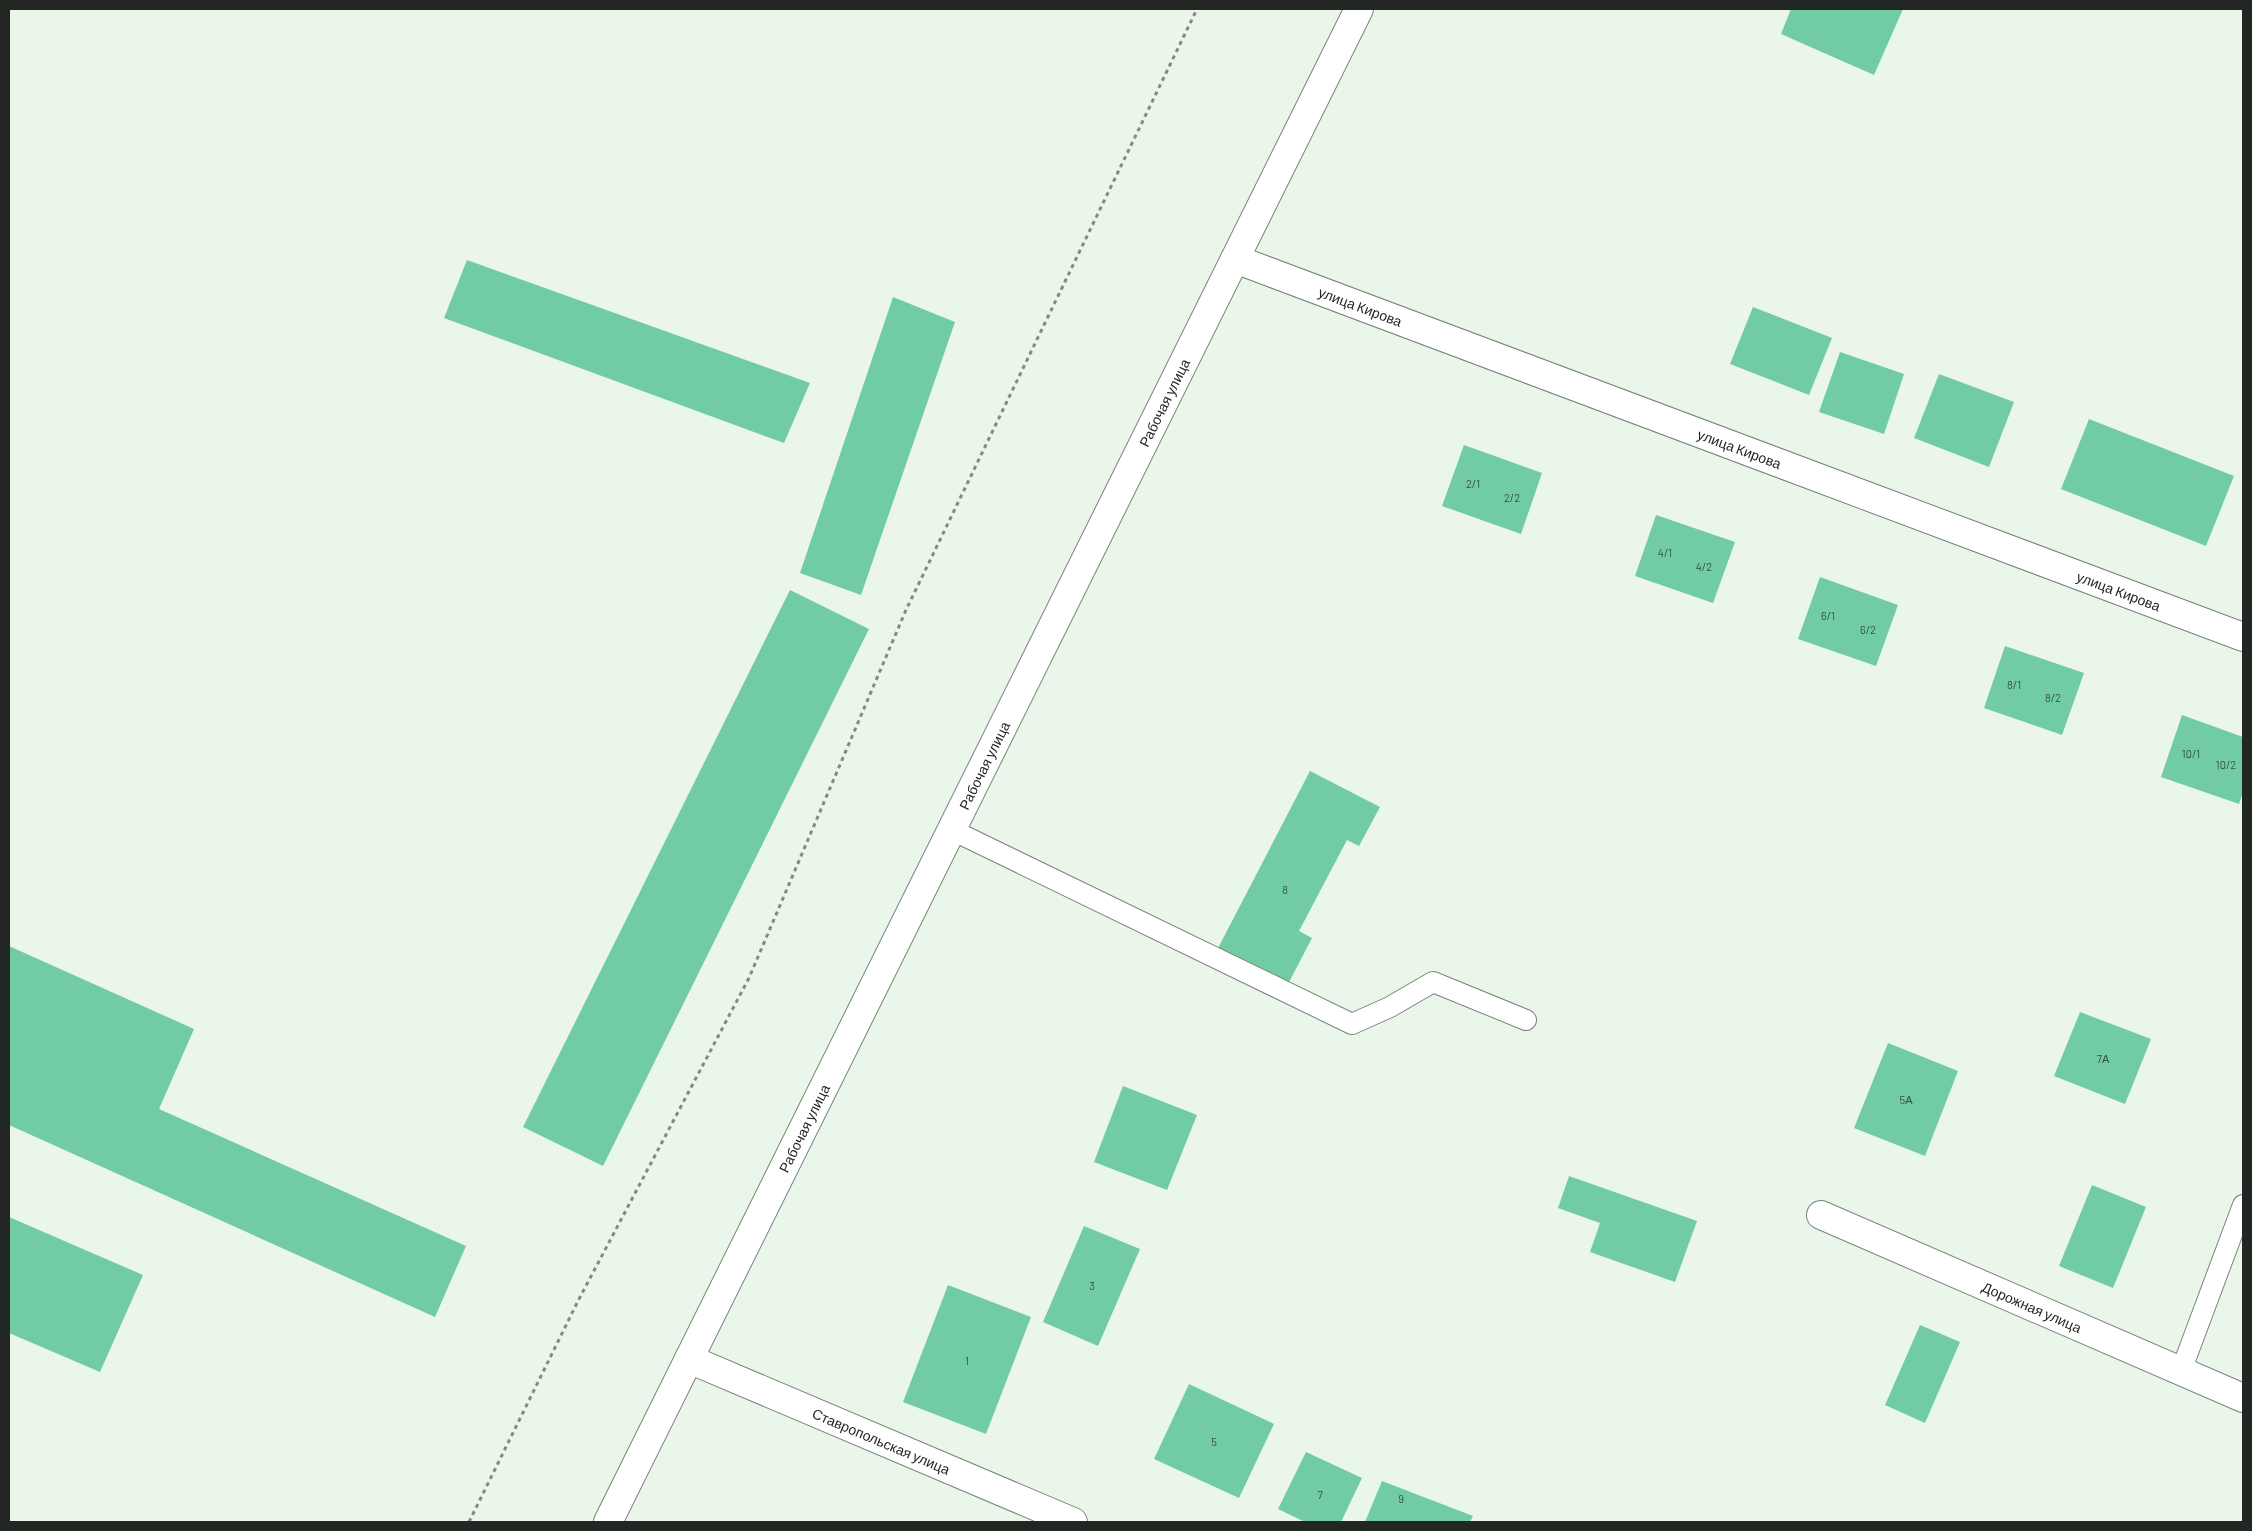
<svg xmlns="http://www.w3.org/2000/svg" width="2252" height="1531" font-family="Barlow,sans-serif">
  <rect width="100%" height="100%" fill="#eaf6ea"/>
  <path fill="#71cca3" d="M 1791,9 L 1903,9 L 1874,75 L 1781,34 Z
    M 467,260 L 810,383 L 784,443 L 444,318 Z
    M 893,297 L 955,322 L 861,595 L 800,573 Z
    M 1753,307 L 1832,338 L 1809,395 L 1730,364 Z
    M 1840,352 L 1904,374 L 1884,434 L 1819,412 Z
    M 1939,374 L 2014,402 L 1989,467 L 1914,438 Z
    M 2089,419 L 2234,476 L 2206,546 L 2061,489 Z
    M 1464,445 L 1542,473 L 1521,534 L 1442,506 Z
    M 1656,515 L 1735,542 L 1713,603 L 1635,576 Z
    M 1820,577 L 1898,605 L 1876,666 L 1798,639 Z
    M 790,590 L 869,629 L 603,1166 L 523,1127 Z
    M 2005,646 L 2084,673 L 2062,735 L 1984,708 Z
    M 2182,715 L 2243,737 L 2243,792 L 2239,804 L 2161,777 Z
    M 1310,771 L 1380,807 L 1359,846 L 1347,840 L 1299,931 L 1312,938 L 1287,986 L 1217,950 Z
    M 9,946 L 194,1029 L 159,1109 L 466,1246 L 435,1317 L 9,1125 Z
    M 2080,1012 L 2151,1039 L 2125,1104 L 2054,1076 Z
    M 1888,1043 L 1958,1071 L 1925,1156 L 1854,1128 Z
    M 1123,1086 L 1197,1115 L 1167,1190 L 1094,1162 Z
    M 1569,1176 L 1697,1221 L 1675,1282 L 1590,1252 L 1600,1223 L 1558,1208 Z
    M 2092,1185 L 2146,1207 L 2113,1288 L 2059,1266 Z
    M 9,1217 L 143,1275 L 100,1372 L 9,1333 Z
    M 1084,1226 L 1140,1249 L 1098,1346 L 1043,1322 Z
    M 948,1285 L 1031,1317 L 986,1434 L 903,1402 Z
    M 1920,1325 L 1960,1342 L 1925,1423 L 1885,1405 Z
    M 1189,1384 L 1274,1424 L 1239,1498 L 1154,1459 Z
    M 1306,1452 L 1362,1478 L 1341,1522 L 1305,1522 L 1278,1509 Z
    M 1382,1481 L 1473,1516 L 1470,1522 L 1365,1522 Z"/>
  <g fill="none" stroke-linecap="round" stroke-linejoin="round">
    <defs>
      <path id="lane" d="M 952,830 L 1352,1024 L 1390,1007 L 1433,982 L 1526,1020
        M 2181,1371 L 2243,1205"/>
      <g id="street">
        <path id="s1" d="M 1235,259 L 2243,637"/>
        <path id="s2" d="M 1821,1215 L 2243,1398"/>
        <path id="s3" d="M 689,1359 L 1073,1522"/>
      </g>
      <g id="secondary">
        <path id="s4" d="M 608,1522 L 1359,9"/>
      </g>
    </defs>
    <use href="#lane" stroke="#7a8479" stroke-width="22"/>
    <use href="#street" stroke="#7a8479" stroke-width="30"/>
    <use href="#secondary" stroke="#7a8479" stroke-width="30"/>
    <path stroke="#838a83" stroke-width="3" stroke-dasharray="4 4" stroke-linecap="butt" d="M 469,1522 L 579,1299 L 749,978 L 906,610 L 1197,9"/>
    <use href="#lane" stroke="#fff" stroke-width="20"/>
    <use href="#street" stroke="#fff" stroke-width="28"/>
    <use href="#secondary" stroke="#fff" stroke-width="28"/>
  </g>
  <g text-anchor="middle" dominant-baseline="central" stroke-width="5" stroke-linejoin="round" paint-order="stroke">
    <g font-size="11" fill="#365043">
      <text x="1473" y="483">2/1</text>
      <text x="1512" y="497">2/2</text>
      <text x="1665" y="552">4/1</text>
      <text x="1704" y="566">4/2</text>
      <text x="1828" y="615">6/1</text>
      <text x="1868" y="629">6/2</text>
      <text x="2014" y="684">8/1</text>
      <text x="2053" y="697">8/2</text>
      <text x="2191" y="753">10/1</text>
      <text x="2226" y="764">10/2</text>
      <text x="1285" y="889">8</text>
      <text x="2103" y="1058">7А</text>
      <text x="1906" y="1099">5А</text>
      <text x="1092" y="1285">3</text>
      <text x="967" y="1360">1</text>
      <text x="1214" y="1441">5</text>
      <text x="1320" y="1494">7</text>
      <text x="1401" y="1498">9</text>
    </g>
    <g font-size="14" fill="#232723" stroke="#eaf6ea">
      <text stroke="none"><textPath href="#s1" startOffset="134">улица Кирова</textPath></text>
      <text stroke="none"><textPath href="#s4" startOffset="1250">Рабочая улица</textPath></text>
      <text stroke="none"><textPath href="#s1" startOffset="539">улица Кирова</textPath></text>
      <text stroke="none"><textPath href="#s1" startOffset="944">улица Кирова</textPath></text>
      <text stroke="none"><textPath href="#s4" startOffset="845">Рабочая улица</textPath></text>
      <text stroke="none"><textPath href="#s4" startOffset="440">Рабочая улица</textPath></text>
      <text stroke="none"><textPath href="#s2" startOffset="230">Дорожная улица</textPath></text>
      <text stroke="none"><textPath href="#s3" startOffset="209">Ставропольская улица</textPath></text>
    </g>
  </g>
  <rect width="2252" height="1531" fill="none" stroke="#232723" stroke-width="20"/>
</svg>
